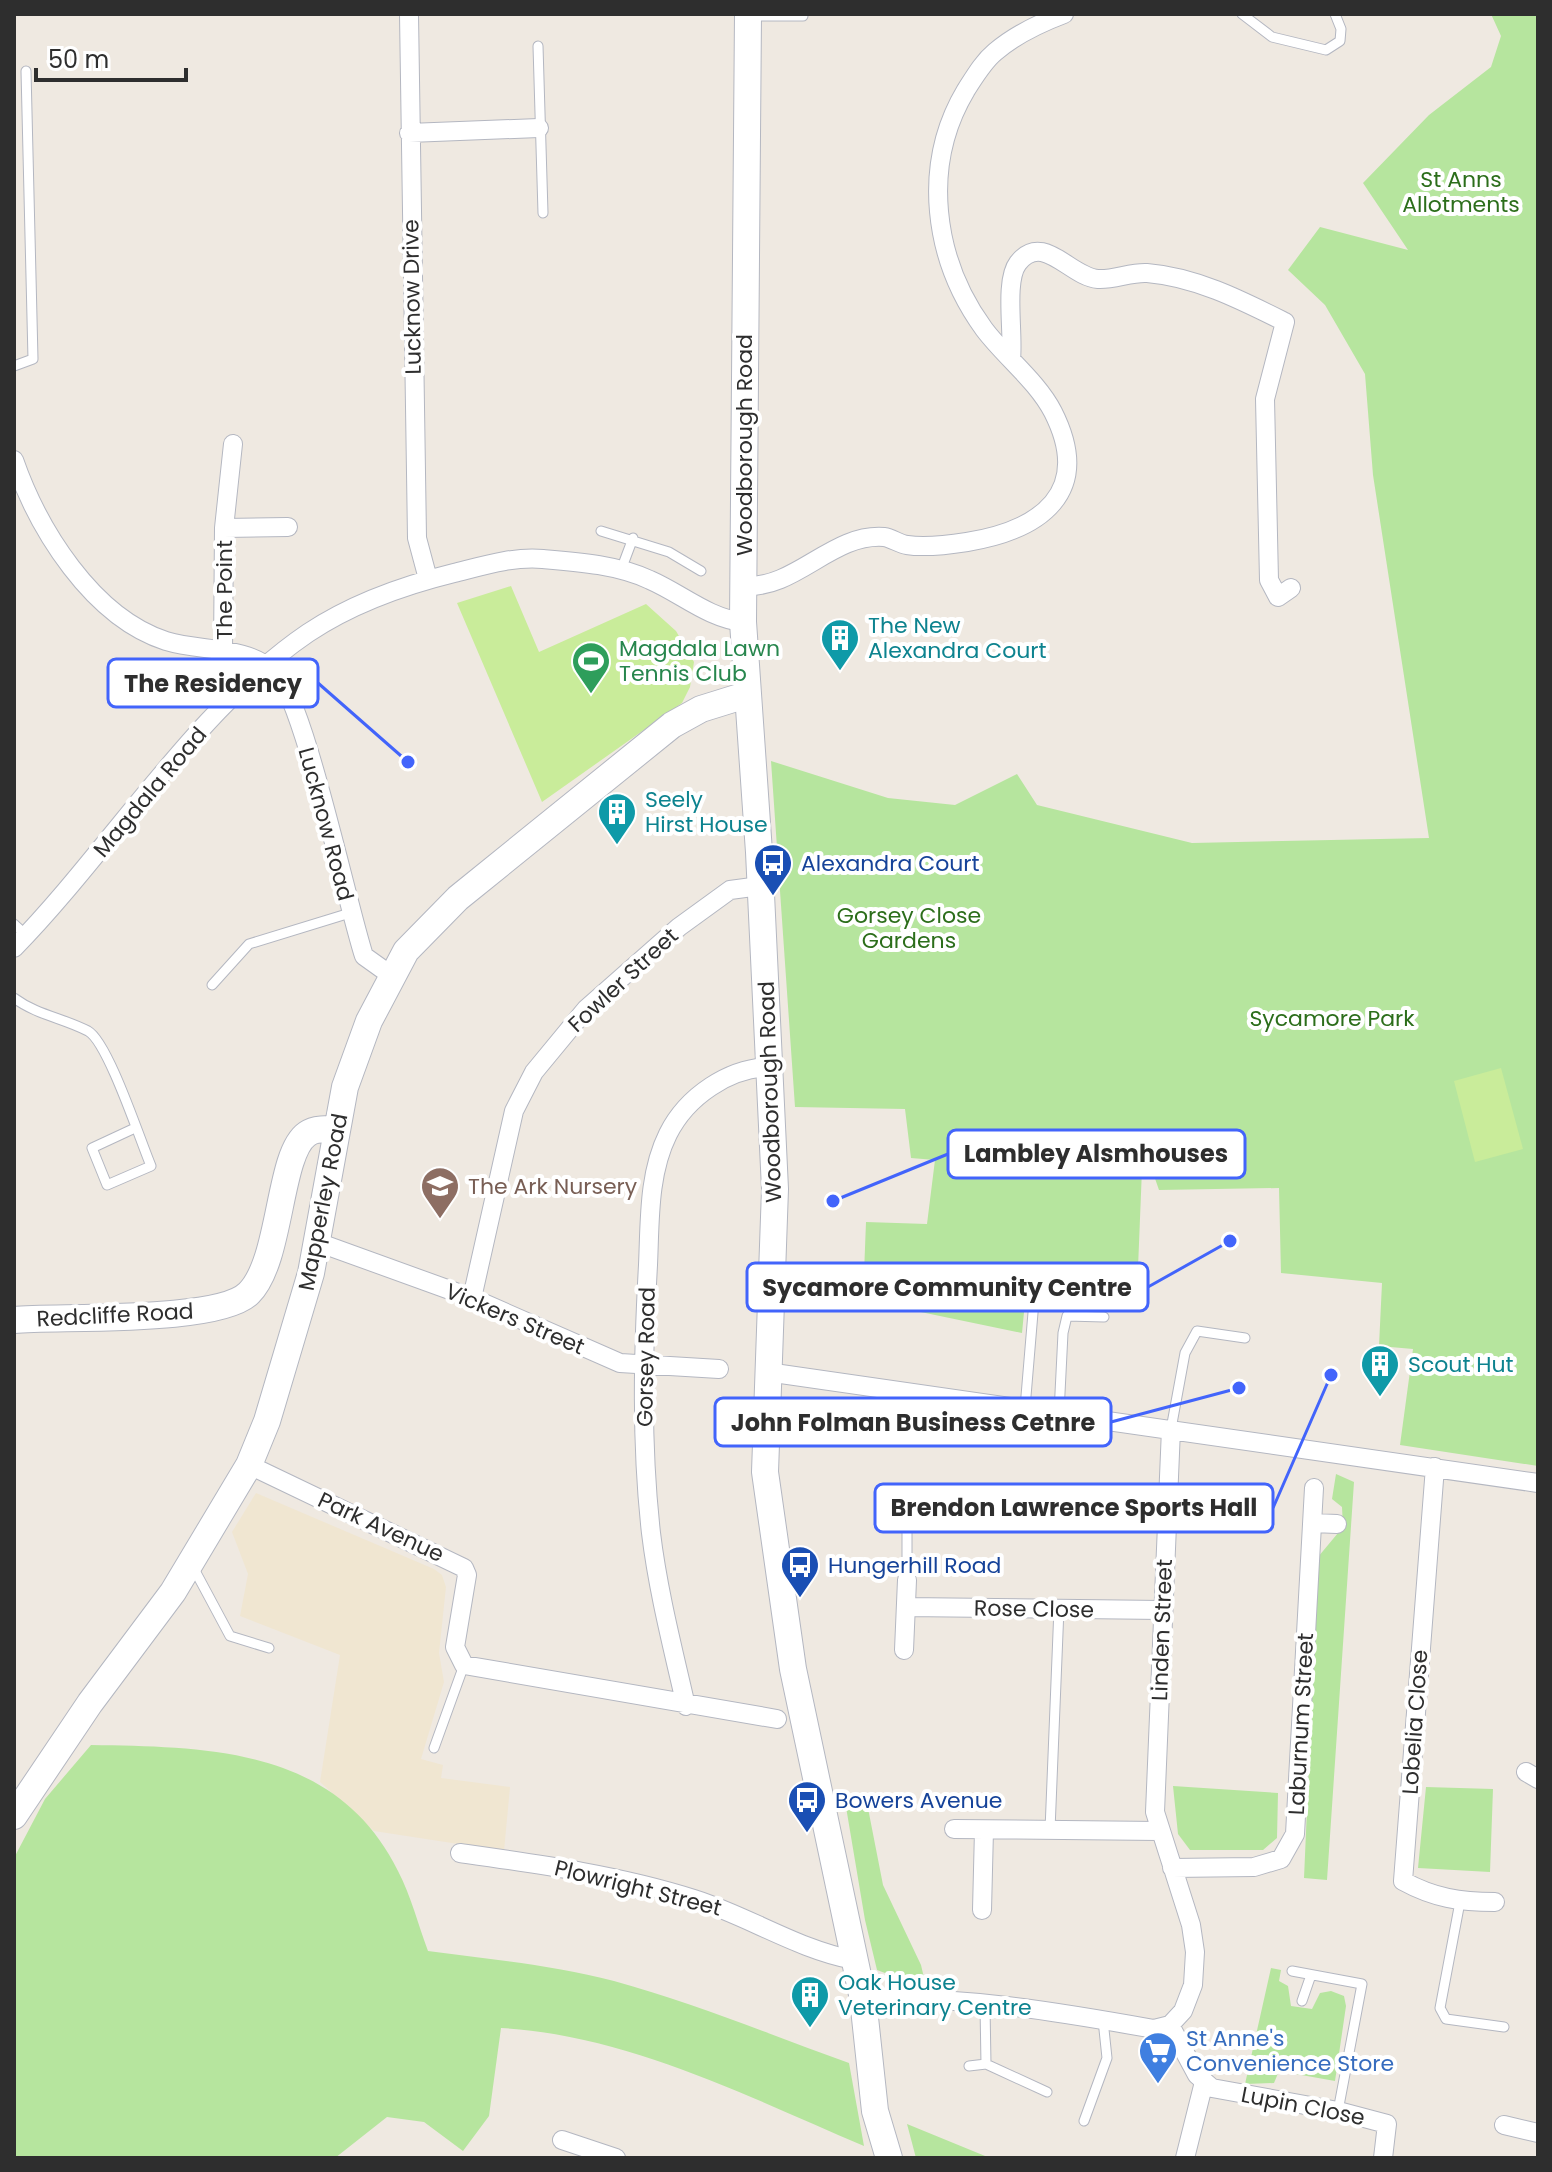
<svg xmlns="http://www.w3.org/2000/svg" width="1552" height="2172" font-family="Poppins,sans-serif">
  <rect width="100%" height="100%" fill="#efe9e1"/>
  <path fill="#f0e6d1" d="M 256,1493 L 434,1569 L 442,1575 L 446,1587 L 439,1653 L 444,1682 L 421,1759 L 443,1765 L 441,1778 L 510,1787 L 504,1851 L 374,1831 L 320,1782 L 340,1655 L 240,1616 L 248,1574 L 232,1532 Z"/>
  <path fill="#b6e59e" d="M 1491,14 L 1538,14 L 1538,1466 L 1400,1445 L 1413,1349 L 1379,1346 L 1382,1283 L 1281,1273 L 1279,1188 L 1159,1190 L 1143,1144 L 1138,1268 L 1028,1271 L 1022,1333 L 863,1300 L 866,1222 L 927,1224 L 935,1160 L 911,1158 L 905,1109 L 795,1107 L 771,761 L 888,798 L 955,805 L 1017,774 L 1037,805 L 1192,843 L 1429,838 L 1373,475 L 1365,374 L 1325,305 L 1288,270 L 1320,227 L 1408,250 L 1363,183 L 1429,115 L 1491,67 L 1501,36 Z
    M 1336,1474 L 1354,1482 L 1327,1880 L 1304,1878 L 1318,1557 L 1343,1527 L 1342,1507 L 1332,1499 Z
    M 91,1745 C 211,1747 337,1748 398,1871 C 411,1896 418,1924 428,1951 C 490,1959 552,1965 614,1981 C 694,2003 771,2035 849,2063 L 864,2146 C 748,2097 628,2035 501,2028 L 489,2116 L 463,2151 L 424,2122 L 387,2117 L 335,2158 L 14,2158 L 14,1858 L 45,1799 Z
    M 1173,1786 L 1278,1793 L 1277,1838 L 1263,1850 L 1190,1850 L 1178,1834 Z
    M 1426,1787 L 1493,1789 L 1490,1872 L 1418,1868 Z
    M 866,1798 L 883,1885 L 921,1965 L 925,1982 L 909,1982 L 877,1970 L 865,1920 L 845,1801 Z
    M 1271,1968 L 1281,1970 L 1279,1981 L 1288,1986 L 1291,2006 L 1312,2009 L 1320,1993 L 1331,1991 L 1344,1996 L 1346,2006 L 1335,2081 L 1279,2071 L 1274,2083 L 1245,2084 Z
    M 907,2124 L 990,2158 L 916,2158 Z"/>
  <path fill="#c9ec9a" d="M 511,586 L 539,652 L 646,604 L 676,631 L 694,662 L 690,687 L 682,703 L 542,802 L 457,603 Z
    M 1501,1068 L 1523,1149 L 1475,1162 L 1454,1081 Z"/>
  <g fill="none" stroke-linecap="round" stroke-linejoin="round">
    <defs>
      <path id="lane" d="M 1242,14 L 1272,37 L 1326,50 L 1340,41 L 1341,29 L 1335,14
        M 751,16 L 803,16
        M 538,46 L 543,213
        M 14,366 L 33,359 L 26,71
        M 601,531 L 669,552 L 701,571
        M 621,570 L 633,538
        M 14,924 L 26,935
        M 212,985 L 249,944 L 350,913
        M 14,998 C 37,1015 63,1018 88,1031 C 108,1042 140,1140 151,1166 L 107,1185 L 92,1148 L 135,1128
        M 1025,1408 L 1036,1277
        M 1059,1413 L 1063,1333 L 1067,1316 L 1104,1317
        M 1171,1429 L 1185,1353 L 1197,1331 L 1245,1338
        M 907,1490 L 907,1580
        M 193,1567 L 230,1636 L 269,1648
        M 434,1748 L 464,1665
        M 1050,1830 L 1059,1608
        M 1460,1902 L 1440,2008 L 1446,2019 L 1504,2027
        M 1292,1971 L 1362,1984 L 1338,2111
        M 1302,2001 L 1311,1975
        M 985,2006 L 986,2064 L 1047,2092
        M 969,2066 L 986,2064
        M 1084,2121 L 1107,2058 L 1103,2020"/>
      <path id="street" d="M 409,14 L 417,538 L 428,579
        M 409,133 L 539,128
        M 1011,359 C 1014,334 1004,281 1018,263 C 1043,231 1070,277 1098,279 C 1114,280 1131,272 1147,273 C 1196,277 1241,300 1285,322 L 1265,399 L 1269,580 L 1278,597 L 1291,588
        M 14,460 C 38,529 92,617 166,641 C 202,652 245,645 275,672 C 304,699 347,904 364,956 L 392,976
        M 224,528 L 288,527
        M 744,586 C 796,589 832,533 884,537 C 892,538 899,544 907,545 C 926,548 948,545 967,542 C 1040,530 1094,493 1053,412 C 1037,381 1005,357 984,329 C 933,259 921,165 966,90 C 975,76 983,62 995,52 C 1015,35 1040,23 1064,14
        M 223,651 L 224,528 L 233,444
        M 14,948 C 110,850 196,709 308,633 C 350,605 405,585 454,573 C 482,566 514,556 543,559 C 579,562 618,565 650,580 C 682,594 708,618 743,622
        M 317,1242 L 472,1298 L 620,1363 L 719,1369
        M 472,1298 L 514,1111 L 534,1072 L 586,1009 L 679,927 L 730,890 L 760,886
        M 767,1372 L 1538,1483
        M 249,1465 L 464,1568 L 467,1575 L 455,1647 L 464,1665 L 777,1719
        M 1435,1467 L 1403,1881 C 1434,1898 1460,1902 1495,1902
        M 1313,1523 L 1337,1524
        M 906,1607 L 1162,1610
        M 904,1650 L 907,1580
        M 686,1706 C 673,1649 658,1591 651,1533 C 641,1444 643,1354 648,1265 C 650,1222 648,1174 668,1134 C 687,1096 729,1068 770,1067
        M 1526,1772 L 1538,1779
        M 954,1829 L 1159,1831
        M 460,1853 C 538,1864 619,1875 694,1899 C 748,1916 799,1950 854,1960
        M 1172,1868 L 1254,1867 L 1281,1859 L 1295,1834 L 1314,1488
        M 982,1910 L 984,1830
        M 863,1999 C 959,1995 1059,2012 1154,2029 L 1170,2025 L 1183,2011 L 1193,1985 L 1195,1952 L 1191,1925 L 1155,1812 L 1171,1429
        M 1170,2025 L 1197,2075 L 1212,2088 L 1338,2111 L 1387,2124 L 1383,2158
        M 1504,2125 L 1538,2133
        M 562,2140 L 616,2158
        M 1185,2158 L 1204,2082"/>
      <path id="secondary" d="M 748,14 L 743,622 L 759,852 L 775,1189 L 765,1472 L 793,1669 L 863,1999 L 875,2111 L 889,2158
        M 14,1320 C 63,1316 220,1323 249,1293 C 282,1260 278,1154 307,1134 C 315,1128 327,1129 336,1130
        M 14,1816 L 90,1703 L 173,1592 L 249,1465 L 267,1421 L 311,1273 L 345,1087 L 369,1021 L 406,951 L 458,898 L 672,725 L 701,709 L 746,695"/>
    </defs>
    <use href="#lane" stroke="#b4b7c1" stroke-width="11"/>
    <use href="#street" stroke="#b4b7c1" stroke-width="20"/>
    <use href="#secondary" stroke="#b4b7c1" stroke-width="28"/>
    <use href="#lane" stroke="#fff" stroke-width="9"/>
    <use href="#street" stroke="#fff" stroke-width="18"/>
    <use href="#secondary" stroke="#fff" stroke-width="26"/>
  </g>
  <defs>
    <symbol id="building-pin" viewBox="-11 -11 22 30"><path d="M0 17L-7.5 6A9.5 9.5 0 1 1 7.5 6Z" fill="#0f9aa8" stroke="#fff"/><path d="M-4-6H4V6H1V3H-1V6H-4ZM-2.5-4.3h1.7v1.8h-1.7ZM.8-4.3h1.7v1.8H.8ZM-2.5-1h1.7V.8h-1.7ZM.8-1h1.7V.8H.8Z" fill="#fff"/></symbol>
    <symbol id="stadium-pin" viewBox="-11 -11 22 30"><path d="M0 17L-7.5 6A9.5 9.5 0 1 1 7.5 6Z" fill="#2e9e5b" stroke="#fff"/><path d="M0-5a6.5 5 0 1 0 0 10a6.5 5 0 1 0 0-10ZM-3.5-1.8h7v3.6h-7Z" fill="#fff"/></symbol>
    <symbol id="bus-pin" viewBox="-11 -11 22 30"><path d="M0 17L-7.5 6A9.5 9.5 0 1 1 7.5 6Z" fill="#1a4fb4" stroke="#fff"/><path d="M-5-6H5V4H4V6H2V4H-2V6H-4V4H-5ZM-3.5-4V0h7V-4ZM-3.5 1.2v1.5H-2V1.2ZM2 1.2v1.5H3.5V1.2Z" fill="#fff"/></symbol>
    <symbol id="school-pin" viewBox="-11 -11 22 30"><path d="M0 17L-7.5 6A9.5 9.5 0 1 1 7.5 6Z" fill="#8d6e63" stroke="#fff"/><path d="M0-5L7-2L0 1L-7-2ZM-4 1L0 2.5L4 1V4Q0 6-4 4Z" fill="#fff"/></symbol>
    <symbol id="supermarket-pin" viewBox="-11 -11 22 30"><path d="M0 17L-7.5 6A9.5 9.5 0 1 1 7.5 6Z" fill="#3f7fe0" stroke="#fff"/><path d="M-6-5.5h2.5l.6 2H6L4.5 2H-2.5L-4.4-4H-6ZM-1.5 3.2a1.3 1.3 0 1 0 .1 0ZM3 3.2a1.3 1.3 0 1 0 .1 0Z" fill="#fff"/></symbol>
  </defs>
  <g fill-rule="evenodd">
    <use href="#building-pin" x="818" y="616" width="44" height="60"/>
    <use href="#stadium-pin" x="569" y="639" width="44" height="60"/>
    <use href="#building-pin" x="595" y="790" width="44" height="60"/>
    <use href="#bus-pin" x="751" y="841" width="44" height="60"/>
    <use href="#school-pin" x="418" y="1164" width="44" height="60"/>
    <use href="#building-pin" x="1358" y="1342" width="44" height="60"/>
    <use href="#bus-pin" x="778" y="1543" width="44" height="60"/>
    <use href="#bus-pin" x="785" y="1778" width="44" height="60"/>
    <use href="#building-pin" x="788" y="1973" width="44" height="60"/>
    <use href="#supermarket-pin" x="1136" y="2029" width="44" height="60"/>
  </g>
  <g text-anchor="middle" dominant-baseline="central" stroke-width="8" stroke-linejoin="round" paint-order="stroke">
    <g font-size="22" fill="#2c6e1b" stroke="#fff">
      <text x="1461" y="179">St Anns<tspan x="1461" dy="25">Allotments</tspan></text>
      <text x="909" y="915">Gorsey Close<tspan x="909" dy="25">Gardens</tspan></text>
      <text x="1332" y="1018">Sycamore Park</text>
    </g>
    <g font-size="22" fill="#2e2e2e" stroke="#fff">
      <text transform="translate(412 297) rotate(-91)">Lucknow Drive</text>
      <text transform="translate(744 445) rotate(-90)">Woodborough Road</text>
      <text transform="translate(224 590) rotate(-90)">The Point</text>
      <text transform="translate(150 792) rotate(-50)">Magdala Road</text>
      <text transform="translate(326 824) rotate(75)">Lucknow Road</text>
      <text transform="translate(623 980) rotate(-43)">Fowler Street</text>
      <text transform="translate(770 1092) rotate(-92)">Woodborough Road</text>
      <text transform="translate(323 1202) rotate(-79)">Mapperley Road</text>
      <text transform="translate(115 1315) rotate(-3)">Redcliffe Road</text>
      <text transform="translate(515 1319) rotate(23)">Vickers Street</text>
      <text transform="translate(646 1357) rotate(-89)">Gorsey Road</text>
      <text transform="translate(381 1527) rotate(25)">Park Avenue</text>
      <text transform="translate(1034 1609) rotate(1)">Rose Close</text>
      <text transform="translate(1162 1630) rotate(-88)">Linden Street</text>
      <text transform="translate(1415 1722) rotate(-86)">Lobelia Close</text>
      <text transform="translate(1301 1724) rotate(-87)">Laburnum Street</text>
      <text transform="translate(638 1888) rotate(14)">Plowright Street</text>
      <text transform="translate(1303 2106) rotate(11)">Lupin Close</text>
    </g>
    <g font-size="22" fill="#0d838f" stroke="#fff" text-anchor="start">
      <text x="868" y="625">The New<tspan x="868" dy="25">Alexandra Court</tspan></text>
      <text x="645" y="799">Seely<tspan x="645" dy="25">Hirst House</tspan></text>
      <text x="1408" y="1364">Scout Hut</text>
      <text x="838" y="1982">Oak House<tspan x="838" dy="25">Veterinary Centre</tspan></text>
    </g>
    <g font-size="22" fill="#27864d" stroke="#fff" text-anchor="start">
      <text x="619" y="648">Magdala Lawn<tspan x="619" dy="25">Tennis Club</tspan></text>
    </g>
    <g font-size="22" fill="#164399" stroke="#fff" text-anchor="start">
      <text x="801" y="863">Alexandra Court</text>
      <text x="828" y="1565">Hungerhill Road</text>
      <text x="835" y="1800">Bowers Avenue</text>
    </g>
    <g font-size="22" fill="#785e54" stroke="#fff" text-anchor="start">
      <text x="468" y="1186">The Ark Nursery</text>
    </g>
    <g font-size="22" fill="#366cbe" stroke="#fff" text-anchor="start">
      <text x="1186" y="2038">St Anne's<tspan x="1186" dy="25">Convenience Store</tspan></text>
    </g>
  </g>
  <path fill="none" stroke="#4264fb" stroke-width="3" d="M408 762L318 683M833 1201L948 1154M1230 1241L1148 1287M1239 1388L1111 1422M1331 1375L1273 1508"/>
  <g fill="#4264fb" stroke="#fff" stroke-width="3">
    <circle cx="408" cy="762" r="8"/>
    <circle cx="833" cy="1201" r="8"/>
    <circle cx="1230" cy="1241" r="8"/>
    <circle cx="1239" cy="1388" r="8"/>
    <circle cx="1331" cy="1375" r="8"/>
  </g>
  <g fill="#fff" stroke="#4264fb" stroke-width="3">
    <rect x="108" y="659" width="210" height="48" rx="8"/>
    <rect x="948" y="1130" width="297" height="48" rx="8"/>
    <rect x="747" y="1263" width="401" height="48" rx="8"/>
    <rect x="715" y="1398" width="396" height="48" rx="8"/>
    <rect x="875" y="1484" width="398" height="48" rx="8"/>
  </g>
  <g font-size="24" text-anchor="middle" font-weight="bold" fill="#2e2e2e">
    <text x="213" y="692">The Residency</text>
    <text x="1096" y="1162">Lambley Alsmhouses</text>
    <text x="947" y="1296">Sycamore Community Centre</text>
    <text x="913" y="1431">John Folman Business Cetnre</text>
    <text x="1074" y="1516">Brendon Lawrence Sports Hall</text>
  </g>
  <rect width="1552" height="2172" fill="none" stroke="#2e2e2e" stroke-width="32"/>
  <path d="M36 68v12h150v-12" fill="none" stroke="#2e2e2e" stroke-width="4"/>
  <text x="48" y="68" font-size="24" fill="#2e2e2e" stroke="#ffffff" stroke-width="6" paint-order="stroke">50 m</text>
</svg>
